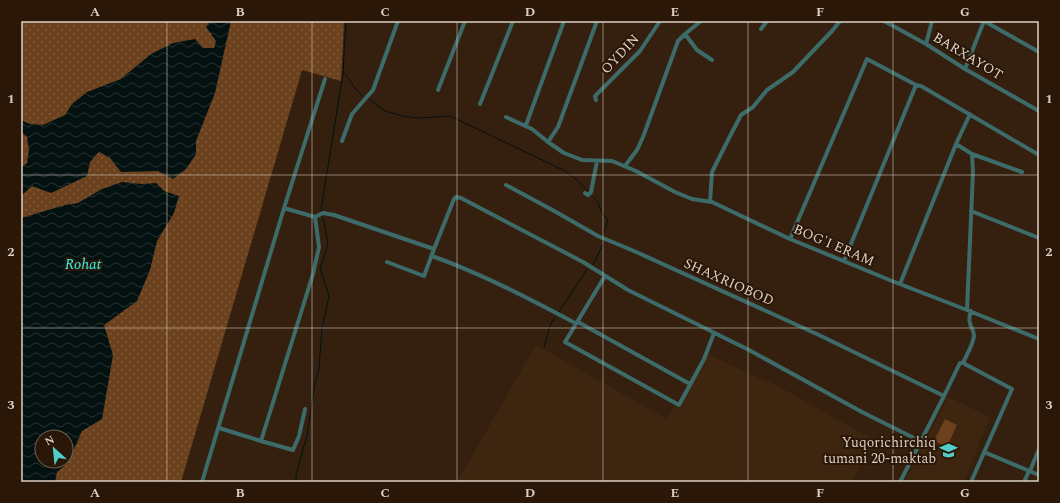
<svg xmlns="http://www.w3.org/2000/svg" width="1060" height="503" font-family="Spectral,serif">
  <defs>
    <pattern id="green-dots" width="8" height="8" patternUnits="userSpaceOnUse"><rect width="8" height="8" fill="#6c421e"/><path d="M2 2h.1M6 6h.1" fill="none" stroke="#815c3d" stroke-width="1.8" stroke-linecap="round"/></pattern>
    <pattern id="water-waves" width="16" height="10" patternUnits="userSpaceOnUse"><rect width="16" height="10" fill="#031111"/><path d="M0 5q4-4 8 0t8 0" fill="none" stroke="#273332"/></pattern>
  </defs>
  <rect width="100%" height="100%" fill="#352010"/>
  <path fill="#3e250f" d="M 536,345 L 667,419 L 675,405 L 680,408 L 708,354 L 768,383 L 769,381 L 874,440 L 852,482 L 457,482 Z
    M 948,397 L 990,417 L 964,482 L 904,482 Z"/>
  <path fill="url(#green-dots)" fill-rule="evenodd" d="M 26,21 L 344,21 L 341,81 L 302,70 L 181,482 L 21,482 L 21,24 ZM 42,437 L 66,437 L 66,461 L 42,461 Z"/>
  <path fill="#6c421e" d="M 945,419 L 957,425 L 947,447 L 934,441 Z"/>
  <path fill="url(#water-waves)" fill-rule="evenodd" d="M 210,21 L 231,21 L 215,93 L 196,141 L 196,154 L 186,169 L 173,179 L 158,171 L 121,172 L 110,158 L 99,152 L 90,162 L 87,176 L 51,193 L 32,186 L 21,196 L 21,168 L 27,163 L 29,150 L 27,137 L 21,132 L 21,120 L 30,124 L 43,125 L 65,115 L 72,104 L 87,92 L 121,79 L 151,54 L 173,43 L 195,39 L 203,48 L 214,48 L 216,41 L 206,27 Z
    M 122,182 L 142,184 L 156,183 L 164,191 L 179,196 L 174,213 L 157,241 L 150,270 L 137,301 L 104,325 L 113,355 L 102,419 L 82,431 L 68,463 L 57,472 L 55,482 L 21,482 L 21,218 L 65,205 L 78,203 L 102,189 ZM 42,437 L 66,437 L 66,461 L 42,461 Z"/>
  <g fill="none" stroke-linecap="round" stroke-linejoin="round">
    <path stroke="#031111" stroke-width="1" d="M 344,73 L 358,92 L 363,96
      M 370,100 L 385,111 L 402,116 L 418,118 L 450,116 L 565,171 L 577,180 L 588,191
      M 593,197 L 598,202 L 601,211 L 608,220 L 604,233
      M 321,210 L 343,73 L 346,21
      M 593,265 L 603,244
      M 559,312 L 587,269
      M 544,347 L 551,323 L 557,315
      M 296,482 L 296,475 L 307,435 L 315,382 L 319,368 L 322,329 L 329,296 L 320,268 L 328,245 L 324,221 L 322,217"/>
    <path stroke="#3c6b69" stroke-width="4" d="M 884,21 L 926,44 L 965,69 L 1039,111
      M 984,21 L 1039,52
      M 761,29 L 767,21
      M 685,34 L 697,50 L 712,60
      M 926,44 L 932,21
      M 965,69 L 984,21
      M 438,90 L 465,21
      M 596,100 L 595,96 L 640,51 L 660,21
      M 480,104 L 513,21
      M 506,117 L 532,129 L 548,142 L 564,153 L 582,160 L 612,161 L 636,171 L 675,192 L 692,199 L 712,202 L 790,239 L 892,281 L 967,310 L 1039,339
      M 526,125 L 564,21
      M 342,141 L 352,114 L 373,90 L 398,21
      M 548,142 L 558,127 L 597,21
      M 956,144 L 972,154 L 973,172 L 967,310
      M 972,154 L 1022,172
      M 625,166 L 637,150 L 643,137 L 678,41 L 685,34 L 701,21
      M 506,185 L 556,212 L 598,236 L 634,251 L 819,335 L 944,396
      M 585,193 L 588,195 L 591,192 L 597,161
      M 710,202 L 712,172 L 727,142 L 741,115 L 753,107 L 767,90 L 793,72 L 832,31 L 840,21
      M 971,211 L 1039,238
      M 315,217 L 323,213 L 334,215 L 434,249 L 454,199 L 456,197 L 461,198 L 583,262 L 628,290 L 749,350 L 862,412 L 920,441
      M 790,239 L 867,59 L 916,85 L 921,86 L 1039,155
      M 432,256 C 480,273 530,299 575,323
      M 844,261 L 916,85
      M 387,262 L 424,276 L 434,249
      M 605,276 L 565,342 L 679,405 L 704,359 L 714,333
      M 900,284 L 956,144 L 970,114
      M 578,322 L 690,384
      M 963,363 L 1012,389 L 971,482
      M 219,428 L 261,441 L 293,450 L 299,436 L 305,409
      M 261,441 L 313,274 L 319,247 L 315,217 L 284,208
      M 984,452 L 1039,475
      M 1030,471 L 1039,449
      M 202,482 L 284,208 L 325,79
      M 900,482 L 944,396 L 959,365 L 960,363 L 963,363 C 966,356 973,345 974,336 C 974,327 966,325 971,311
      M 1024,482 L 1029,471"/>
  </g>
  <path fill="none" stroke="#ddcfc5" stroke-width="1" stroke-opacity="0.55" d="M 167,21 L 167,482M 312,21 L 312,482M 457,21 L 457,482M 603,21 L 603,482M 748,21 L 748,482M 893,21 L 893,482M 21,175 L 1039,175M 21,328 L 1039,328"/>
  <defs>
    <symbol id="school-bare" viewBox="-9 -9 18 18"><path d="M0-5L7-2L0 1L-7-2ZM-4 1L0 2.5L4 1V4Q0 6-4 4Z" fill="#53cdc9" stroke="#2a1707" stroke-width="2.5" paint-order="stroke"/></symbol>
  </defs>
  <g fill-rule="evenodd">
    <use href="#school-bare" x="936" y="438" width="25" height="25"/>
  </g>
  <g text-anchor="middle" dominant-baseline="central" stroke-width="4" stroke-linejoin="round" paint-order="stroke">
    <g font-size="14" fill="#ddcfc5" stroke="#2a1707">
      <text transform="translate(620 54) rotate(-47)">OYDIN</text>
      <text transform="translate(968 56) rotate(31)">BARXAYOT</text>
      <text transform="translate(834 245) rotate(23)">BOG'I ERAM</text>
      <text transform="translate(729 282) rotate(24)">SHAXRIOBOD</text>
    </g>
    <g font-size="14" fill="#ddcfc5" stroke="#2a1707" text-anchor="end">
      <text x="936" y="442">Yuqorichirchiq<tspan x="936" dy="16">tumani 20-maktab</tspan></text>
    </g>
    <g font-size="15" font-style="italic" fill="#30f5ef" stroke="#2a1707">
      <text x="83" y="264">Rohat</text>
    </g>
  </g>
  <rect width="1060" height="503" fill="none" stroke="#2a1707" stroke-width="44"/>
  <g transform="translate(54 449) rotate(333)"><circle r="19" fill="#2a1707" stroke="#726153"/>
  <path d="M0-3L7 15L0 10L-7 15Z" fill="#53cdc9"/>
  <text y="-6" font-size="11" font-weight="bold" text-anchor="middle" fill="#ddcfc5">N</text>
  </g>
  <rect x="22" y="22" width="1016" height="459" fill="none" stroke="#ddcfc5" stroke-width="1.5"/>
  <g font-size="13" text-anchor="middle" font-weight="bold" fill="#ddcfc5">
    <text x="95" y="16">A</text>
    <text x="240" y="16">B</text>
    <text x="385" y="16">C</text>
    <text x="530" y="16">D</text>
    <text x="675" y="16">E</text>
    <text x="820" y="16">F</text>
    <text x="965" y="16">G</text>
    <text x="11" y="103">1</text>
    <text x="1049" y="103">1</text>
    <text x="11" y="256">2</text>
    <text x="1049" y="256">2</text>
    <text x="11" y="409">3</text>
    <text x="1049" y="409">3</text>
    <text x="95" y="497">A</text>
    <text x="240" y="497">B</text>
    <text x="385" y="497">C</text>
    <text x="530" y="497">D</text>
    <text x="675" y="497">E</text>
    <text x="820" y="497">F</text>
    <text x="965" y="497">G</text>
  </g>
</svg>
